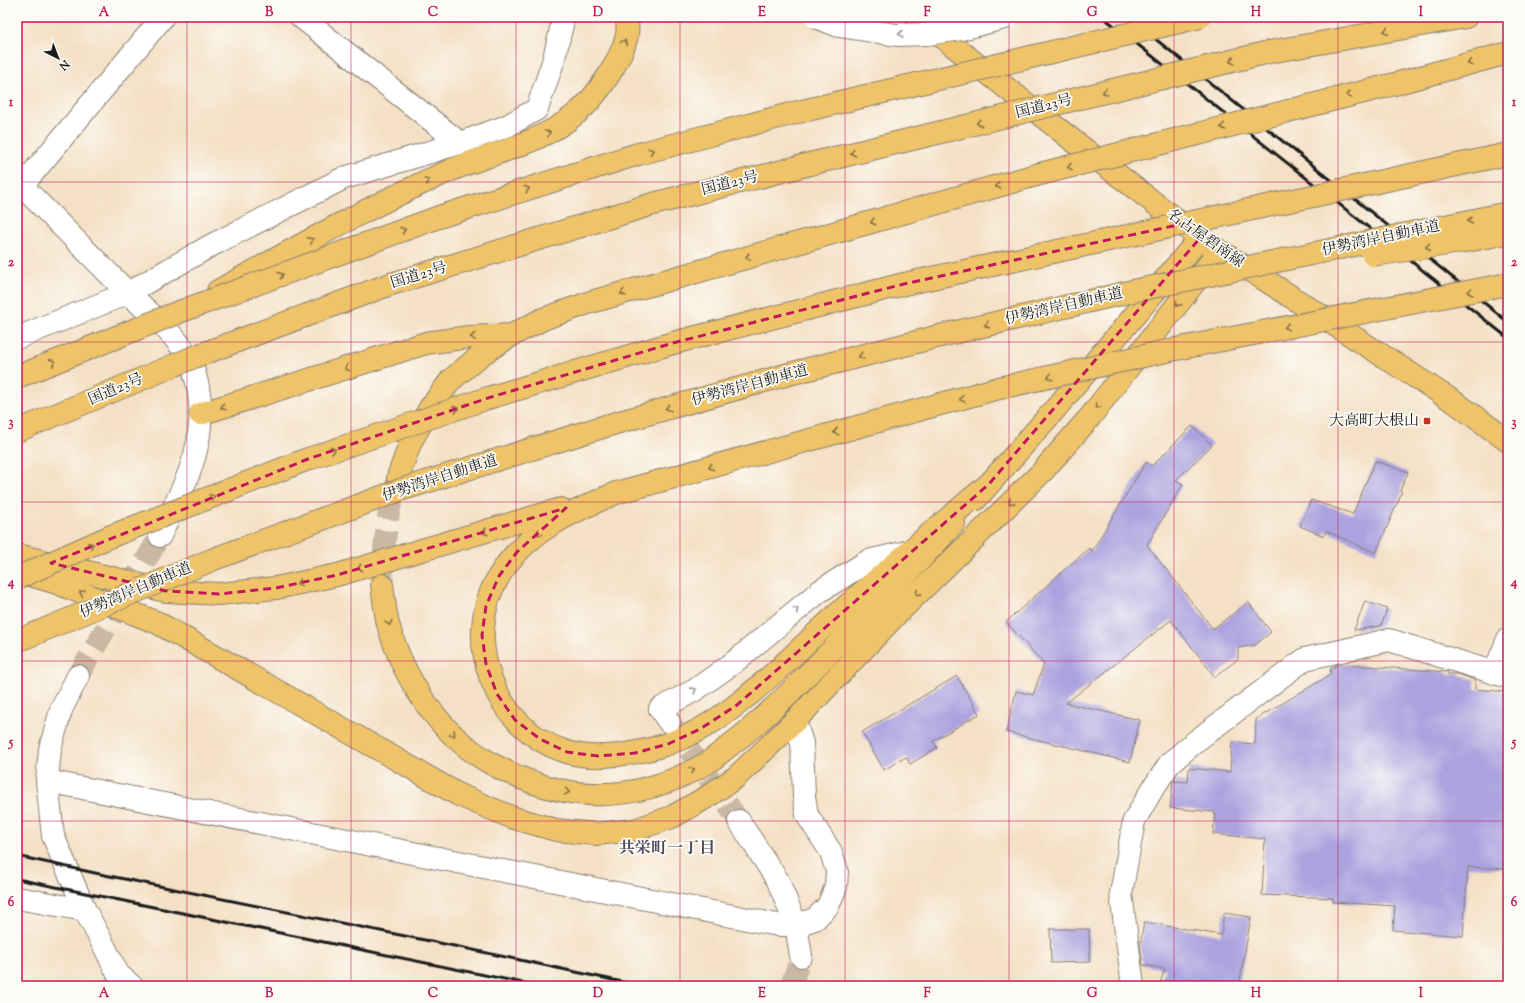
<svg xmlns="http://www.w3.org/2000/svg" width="1525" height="1003" font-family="'Sorts Mill Goudy','Noto Serif JP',serif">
  <rect width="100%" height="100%" fill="#fdfcf7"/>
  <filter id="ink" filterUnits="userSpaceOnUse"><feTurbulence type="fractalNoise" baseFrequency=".025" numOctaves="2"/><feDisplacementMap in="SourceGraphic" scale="8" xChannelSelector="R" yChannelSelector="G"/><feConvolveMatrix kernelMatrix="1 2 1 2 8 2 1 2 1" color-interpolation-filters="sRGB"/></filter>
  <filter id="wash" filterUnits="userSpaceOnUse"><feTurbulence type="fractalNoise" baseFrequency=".012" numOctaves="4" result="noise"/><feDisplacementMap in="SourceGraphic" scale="16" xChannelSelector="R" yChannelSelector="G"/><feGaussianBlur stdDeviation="0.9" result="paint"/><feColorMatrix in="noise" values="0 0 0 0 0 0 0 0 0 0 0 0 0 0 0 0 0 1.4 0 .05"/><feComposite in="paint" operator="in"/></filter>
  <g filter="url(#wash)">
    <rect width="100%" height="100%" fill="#f4e0c5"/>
    <g id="blocks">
      <path fill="#aba3df" d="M 1192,426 L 1212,445 L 1176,480 L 1183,484 L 1147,545 L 1213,629 L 1248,602 L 1271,632 L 1255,645 L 1238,648 L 1238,659 L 1215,677 L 1171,620 L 1066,703 L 1140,720 L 1130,762 L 1006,732 L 1016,691 L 1033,695 L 1044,664 L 1006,622 L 1089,548 L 1092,551 L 1146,462 L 1152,466 Z
        M 1375,461 L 1408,472 L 1400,491 L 1402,492 L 1376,553 L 1326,531 L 1324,536 L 1300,526 L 1311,500 L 1353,514 Z
        M 1365,601 L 1387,609 L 1381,626 L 1354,630 Z
        M 1338,664 L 1448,672 L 1448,674 L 1458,674 L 1475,680 L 1475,689 L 1508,692 L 1508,869 L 1468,867 L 1463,936 L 1393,930 L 1395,906 L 1333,902 L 1333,898 L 1262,895 L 1265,839 L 1213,834 L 1215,812 L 1170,808 L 1173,781 L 1188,782 L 1189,768 L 1230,772 L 1232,742 L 1255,744 L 1256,719 L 1330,675 L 1331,667 L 1335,667 L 1335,665 Z
        M 957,676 L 979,714 L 933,741 L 937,748 L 910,764 L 906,757 L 884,770 L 862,732 Z
        M 1224,913 L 1251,917 L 1239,986 L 1159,986 L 1165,969 L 1143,965 L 1140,946 L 1144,922 L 1221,935 Z
        M 1050,929 L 1089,929 L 1090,962 L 1051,963 Z"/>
    </g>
  </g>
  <g filter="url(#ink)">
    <use href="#blocks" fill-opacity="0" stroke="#887e70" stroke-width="1"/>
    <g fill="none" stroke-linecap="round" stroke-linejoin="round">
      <path stroke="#c9b9a3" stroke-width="22" stroke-dasharray="22 11" stroke-linecap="butt" d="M 78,676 L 160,536
        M 670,723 L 739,821
        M 791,986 L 801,956"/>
      <path stroke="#c9b9a3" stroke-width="22" stroke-dasharray="22 11" stroke-linecap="butt" d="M 382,585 L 384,548 L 389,512 L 398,477"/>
      <defs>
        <path id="minor" d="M 301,17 L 460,143
          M 22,186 L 163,17
          M 128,293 C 145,309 165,325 180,345 C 205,379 205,428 191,467 C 183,491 170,513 160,536
          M 17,338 L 128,293 L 210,246 L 344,178 L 460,143 L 507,126 L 537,109 L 553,62 L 564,17
          M 1494,673 L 1508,639
          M 78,676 L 61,710 L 50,749 L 47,781 L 53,836 L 85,910 L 103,944 L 118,974 L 132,986
          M 669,722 L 660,709 L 695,690 L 733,663 L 820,591 L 868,561 L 911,551
          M 47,781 L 778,925 L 796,925 L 815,919 L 828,906 L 836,887 L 837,871 L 831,852 L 807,815 L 804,796 L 802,743 L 795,721
          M 739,821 L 778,881 L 796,925 L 801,956
          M 17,898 L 85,910
          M 1133,986 L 1121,894 L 1134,821 L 1152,790 L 1170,763 L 1196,741 L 1305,659 L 1389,640 L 1508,677"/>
        <path id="tertiary" d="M 17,181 L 128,293"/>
        <path id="primary" d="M 917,17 L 1071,139 L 1200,238 L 1456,403 L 1508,441"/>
        <path id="trunk" d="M 1269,52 L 1466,17
          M 1387,86 L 1508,53
          M 218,291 C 294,249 369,206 449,171 C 492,152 540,145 577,113 C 596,98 622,59 627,35 C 628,29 627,23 627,17
          M 200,414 L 426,343 L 469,337 L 511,335
          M 398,477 L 411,441 L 430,408 L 451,380 L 482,354 L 512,335 L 543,319 L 591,302 L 1036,175
          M 976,499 L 1056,408 L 1200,238
          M 17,571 L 57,583 L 158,623 L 459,795 L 511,817 L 556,830 L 596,834 L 634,830 L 672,817 L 707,797 L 736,777 L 795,721 L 892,619 L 1042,472 L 1090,417 L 1219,251
          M 382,585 C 384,598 385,612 388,624 C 404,681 440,735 492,764 C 564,804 635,805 707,763 C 714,758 722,752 729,746 C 765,719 796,686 828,654 C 870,611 914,568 954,523"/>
        <path id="motorway" d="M 989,484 C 936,529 883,573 831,620 C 783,663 730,723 667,744 C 639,754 595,761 567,752 C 495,730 460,640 499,576 C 525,532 572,512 616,493 L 999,388
          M 17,555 L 166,591 L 219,594 L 276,588 L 337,575 L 561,509"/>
      </defs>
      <use href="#minor" stroke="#887e70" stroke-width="24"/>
      <use href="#tertiary" stroke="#887e70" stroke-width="24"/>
      <use href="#primary" stroke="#887e70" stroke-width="24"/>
      <use href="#trunk" stroke="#887e70" stroke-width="24"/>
      <use href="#motorway" stroke="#887e70" stroke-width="24"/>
      <use href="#minor" stroke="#fff" stroke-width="22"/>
      <use href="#tertiary" stroke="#fff" stroke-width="22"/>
      <use href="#primary" stroke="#efc469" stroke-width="22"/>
      <use href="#trunk" stroke="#efc469" stroke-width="22"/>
      <use href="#motorway" stroke="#efc469" stroke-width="22"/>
      <path stroke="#1c1c1c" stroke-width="3" d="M 1103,17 L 1508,338
        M 1128,17 L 1508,322
        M 17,856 L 95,873 L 464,948 L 641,986
        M 17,879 L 538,986"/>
      <defs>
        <path id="minor-bridge" d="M 816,17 L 839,26 L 897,35 L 927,34 L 961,29 L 1008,17"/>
        <path id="trunk-bridge" d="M 1036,175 L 1387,86
          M 17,377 L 179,312 L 439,217 L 638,154 L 798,112 L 1200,17
          M 17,431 L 194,357 L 388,285 L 653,204 L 814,163 L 1269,52"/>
        <path id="motorway-bridge" d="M 1373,255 L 1461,242 L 1508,233
          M 999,388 L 1171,350 L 1508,284
          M 17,578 L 109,537 L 308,459 L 488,398 L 673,343 L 904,284 L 1508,154
          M 17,641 L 214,559 L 403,489 L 609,425 L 789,374 L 948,334 L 1133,291 L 1508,213"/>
      </defs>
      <use href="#minor-bridge" stroke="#887e70" stroke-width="24" stroke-linecap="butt"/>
      <use href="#trunk-bridge" stroke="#887e70" stroke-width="24" stroke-linecap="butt"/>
      <use href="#motorway-bridge" stroke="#887e70" stroke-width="24" stroke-linecap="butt"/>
      <use href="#minor-bridge" stroke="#fff" stroke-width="22"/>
      <use href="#trunk-bridge" stroke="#efc469" stroke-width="22"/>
      <use href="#motorway-bridge" stroke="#efc469" stroke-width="22"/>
    </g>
    <defs><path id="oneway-chevron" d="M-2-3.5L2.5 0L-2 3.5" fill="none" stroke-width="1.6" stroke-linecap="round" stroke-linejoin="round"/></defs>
    <g stroke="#867042">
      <use href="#oneway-chevron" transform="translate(1386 31) rotate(170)"/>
      <use href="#oneway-chevron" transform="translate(624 42) rotate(-69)"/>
      <use href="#oneway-chevron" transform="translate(1232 61) rotate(166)"/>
      <use href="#oneway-chevron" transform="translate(1470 63) rotate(165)"/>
      <use href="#oneway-chevron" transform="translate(1105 92) rotate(166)"/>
      <use href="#oneway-chevron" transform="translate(1349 95) rotate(166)"/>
      <use href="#oneway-chevron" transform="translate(979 123) rotate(166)"/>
      <use href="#oneway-chevron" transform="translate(1223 127) rotate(166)"/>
      <use href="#oneway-chevron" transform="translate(548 133) rotate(-27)"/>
      <use href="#oneway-chevron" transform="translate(651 151) rotate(-15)"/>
      <use href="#oneway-chevron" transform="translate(853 153) rotate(166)"/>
      <use href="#oneway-chevron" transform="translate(1070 167) rotate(166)"/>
      <use href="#oneway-chevron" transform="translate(427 181) rotate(-25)"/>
      <use href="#oneway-chevron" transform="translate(998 186) rotate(164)"/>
      <use href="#oneway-chevron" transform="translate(527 189) rotate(-17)"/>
      <use href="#oneway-chevron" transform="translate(1470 221) rotate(168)"/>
      <use href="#oneway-chevron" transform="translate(873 222) rotate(164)"/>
      <use href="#oneway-chevron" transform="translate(403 230) rotate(-20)"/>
      <use href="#oneway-chevron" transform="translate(311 240) rotate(-29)"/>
      <use href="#oneway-chevron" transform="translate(1428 247) rotate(171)"/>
      <use href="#oneway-chevron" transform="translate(748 257) rotate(164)"/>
      <use href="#oneway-chevron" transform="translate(281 275) rotate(-20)"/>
      <use href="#oneway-chevron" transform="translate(1470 292) rotate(169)"/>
      <use href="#oneway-chevron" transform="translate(623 293) rotate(164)"/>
      <use href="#oneway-chevron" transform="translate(1178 304) rotate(128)"/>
      <use href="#oneway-chevron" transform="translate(987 325) rotate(167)"/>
      <use href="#oneway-chevron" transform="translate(1287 327) rotate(169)"/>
      <use href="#oneway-chevron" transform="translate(473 337) rotate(176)"/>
      <use href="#oneway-chevron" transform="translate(861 356) rotate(166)"/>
      <use href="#oneway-chevron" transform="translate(53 362) rotate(-22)"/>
      <use href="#oneway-chevron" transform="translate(347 368) rotate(162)"/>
      <use href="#oneway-chevron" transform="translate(1050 377) rotate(167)"/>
      <use href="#oneway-chevron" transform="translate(962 399) rotate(165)"/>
      <use href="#oneway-chevron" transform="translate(1098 406) rotate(128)"/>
      <use href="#oneway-chevron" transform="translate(223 407) rotate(162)"/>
      <use href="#oneway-chevron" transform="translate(668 408) rotate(164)"/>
      <use href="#oneway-chevron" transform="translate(456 409) rotate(-18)"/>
      <use href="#oneway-chevron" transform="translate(836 432) rotate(165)"/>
      <use href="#oneway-chevron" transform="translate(333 450) rotate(-18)"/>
      <use href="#oneway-chevron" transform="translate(711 467) rotate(164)"/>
      <use href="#oneway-chevron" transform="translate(212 497) rotate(-22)"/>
      <use href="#oneway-chevron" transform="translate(1011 502) rotate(136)"/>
      <use href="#oneway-chevron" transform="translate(485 532) rotate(164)"/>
      <use href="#oneway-chevron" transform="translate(539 533) rotate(142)"/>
      <use href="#oneway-chevron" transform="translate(91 545) rotate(-24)"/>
      <use href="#oneway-chevron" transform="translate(360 568) rotate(164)"/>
      <use href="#oneway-chevron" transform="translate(299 583) rotate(167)"/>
      <use href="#oneway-chevron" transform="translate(82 593) rotate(-158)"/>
      <use href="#oneway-chevron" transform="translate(918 593) rotate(136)"/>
      <use href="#oneway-chevron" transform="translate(389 623) rotate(76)"/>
      <use href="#oneway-chevron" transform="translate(453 734) rotate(45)"/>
      <use href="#oneway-chevron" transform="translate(692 770) rotate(-27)"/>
      <use href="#oneway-chevron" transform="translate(567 792) rotate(11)"/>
    </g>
    <g stroke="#999">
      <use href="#oneway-chevron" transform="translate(901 34) rotate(-180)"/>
      <use href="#oneway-chevron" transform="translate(796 610) rotate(-39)"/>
      <use href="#oneway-chevron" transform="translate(694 690) rotate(-32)"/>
    </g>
  </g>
  <path fill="none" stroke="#c2185b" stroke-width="3" stroke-dasharray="8 5" stroke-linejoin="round" d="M 1182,224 L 1200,238 L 989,484 L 737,705 L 700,729 L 668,744 L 635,753 L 598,756 L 567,752 L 540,739 L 515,720 L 497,694 L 486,664 L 482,635 L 486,606 L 499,576 L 517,552 L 566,508 L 337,575 L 276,588 L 219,594 L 166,591 L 51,563 L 308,459 L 488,398 L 673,343 L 904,284 Z"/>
  <path fill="none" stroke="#c2185b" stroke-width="1" stroke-opacity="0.55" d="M 187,17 L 187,986M 351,17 L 351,986M 516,17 L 516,986M 680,17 L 680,986M 845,17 L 845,986M 1009,17 L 1009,986M 1174,17 L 1174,986M 1338,17 L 1338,986M 17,182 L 1508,182M 17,342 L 1508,342M 17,502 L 1508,502M 17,661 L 1508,661M 17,821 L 1508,821"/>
  <rect fill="#c8321e" stroke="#fdfcf7" stroke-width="1.5" x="1423" y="417" width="8" height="8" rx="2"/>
  <g text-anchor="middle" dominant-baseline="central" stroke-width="3.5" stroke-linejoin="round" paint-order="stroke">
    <g font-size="15" fill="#1c1c1c" stroke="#fdfcf7">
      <text transform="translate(1044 107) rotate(-14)">国道23号</text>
      <text transform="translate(730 184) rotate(-14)">国道23号</text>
      <text transform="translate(1205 239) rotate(35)">名古屋碧南線</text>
      <text transform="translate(1381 239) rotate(-12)">伊勢湾岸自動車道</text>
      <text transform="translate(419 276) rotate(-17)">国道23号</text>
      <text transform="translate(1064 307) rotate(-13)">伊勢湾岸自動車道</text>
      <text transform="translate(750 386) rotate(-15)">伊勢湾岸自動車道</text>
      <text transform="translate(116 390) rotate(-23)">国道23号</text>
      <text transform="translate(440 479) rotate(-18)">伊勢湾岸自動車道</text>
      <text transform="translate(136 591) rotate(-23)">伊勢湾岸自動車道</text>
    </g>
    <g font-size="15" fill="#1c1c1c" stroke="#fdfcf7" text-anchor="end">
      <text x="1419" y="421">大高町大根山</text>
    </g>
    <g font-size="16" font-weight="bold" fill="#4e4b60" stroke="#fdfcf7">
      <text x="667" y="849">共栄町一丁目</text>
    </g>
  </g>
  <rect width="1525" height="1003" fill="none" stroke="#fdfcf7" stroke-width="44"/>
  <g transform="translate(58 58) rotate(138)" stroke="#fdfcf7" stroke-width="3" paint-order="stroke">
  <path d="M0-3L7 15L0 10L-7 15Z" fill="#1c1c1c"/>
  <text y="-6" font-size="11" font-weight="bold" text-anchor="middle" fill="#1c1c1c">N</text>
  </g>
  <rect x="22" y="22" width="1481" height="959" fill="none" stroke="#c2185b" stroke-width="1.5"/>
  <g font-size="13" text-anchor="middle" font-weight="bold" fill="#c2185b">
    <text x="104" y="16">A</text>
    <text x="269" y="16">B</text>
    <text x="433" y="16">C</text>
    <text x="598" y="16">D</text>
    <text x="762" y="16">E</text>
    <text x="927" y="16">F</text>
    <text x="1092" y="16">G</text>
    <text x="1256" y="16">H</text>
    <text x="1421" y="16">I</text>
    <text x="11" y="106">1</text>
    <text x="1514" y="106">1</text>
    <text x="11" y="266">2</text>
    <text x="1514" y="266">2</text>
    <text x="11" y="426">3</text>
    <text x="1514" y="426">3</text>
    <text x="11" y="586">4</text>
    <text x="1514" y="586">4</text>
    <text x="11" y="746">5</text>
    <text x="1514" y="746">5</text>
    <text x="11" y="906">6</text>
    <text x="1514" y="906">6</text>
    <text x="104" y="997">A</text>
    <text x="269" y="997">B</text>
    <text x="433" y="997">C</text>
    <text x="598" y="997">D</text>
    <text x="762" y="997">E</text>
    <text x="927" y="997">F</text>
    <text x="1092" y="997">G</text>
    <text x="1256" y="997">H</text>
    <text x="1421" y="997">I</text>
  </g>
</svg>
